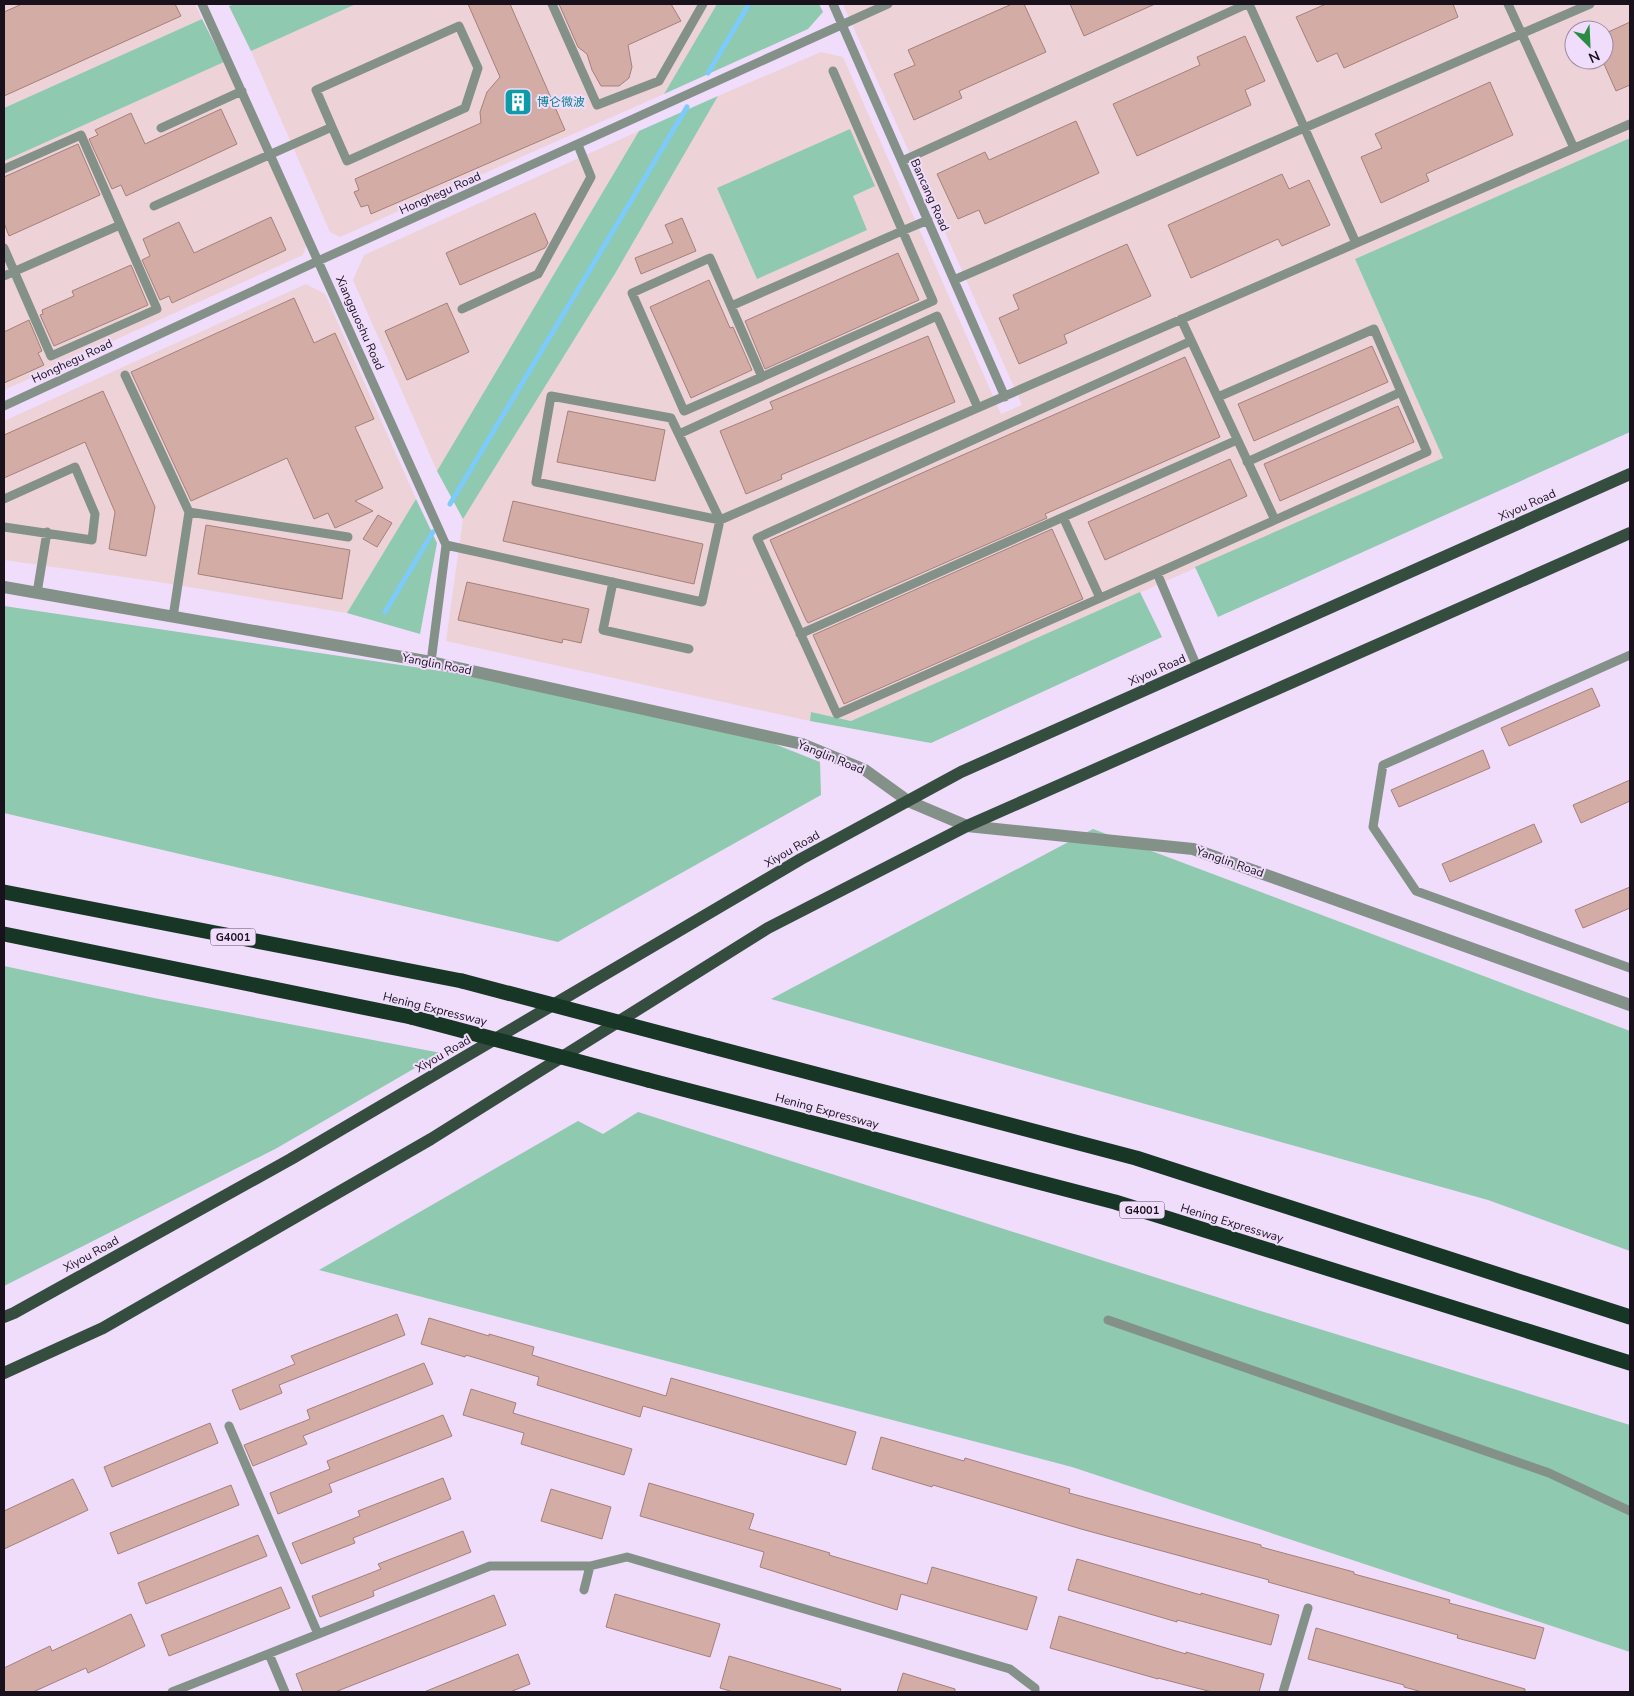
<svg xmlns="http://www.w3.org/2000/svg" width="1634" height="1696" font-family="'Nunito Sans','Noto Sans SC',sans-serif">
  <rect width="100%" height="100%" fill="#f0dcfb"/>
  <path fill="#edd3d8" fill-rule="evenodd" d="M 4,4 L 195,4 L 202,19 L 4,108 Z
    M 356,4 L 717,4 L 664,94 L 340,237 L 330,232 L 251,51 Z
    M 843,4 L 1630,4 L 1630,138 L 1355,259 L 1443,458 L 851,721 L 811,712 L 810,721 L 446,641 L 463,519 L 616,272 L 718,96 L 821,52 L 843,57 L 1001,414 L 1022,405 ZM 1574,30 L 1604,30 L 1604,60 L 1574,60 Z
    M 224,62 L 307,243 L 303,255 L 4,390 L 4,161 Z
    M 639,131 L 437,471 L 353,280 L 364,255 Z
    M 306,284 L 325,294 L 416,499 L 347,613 L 152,581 L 4,560 L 4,421 Z"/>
  <path fill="#8fc9af" d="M 235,4 L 356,4 L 251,51 L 229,6 Z
    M 717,4 L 819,4 L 823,12 L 808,29 L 664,94 Z
    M 202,19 L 224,62 L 4,161 L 4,108 Z
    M 718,96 L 616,272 L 463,519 L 437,471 L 639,131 Z
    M 850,129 L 875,186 L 853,196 L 867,230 L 757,279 L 717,188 Z
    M 1630,138 L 1630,432 L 1218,617 L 1195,567 L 1443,458 L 1355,259 Z
    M 416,499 L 437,543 L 420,634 L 347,613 Z
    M 1140,592 L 1162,637 L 931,743 L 810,721 L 811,712 L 851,721 Z
    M 4,606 L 488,678 L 772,743 L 820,762 L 821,795 L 558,942 L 4,813 Z
    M 1093,829 L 1630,1031 L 1630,1251 L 1488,1200 L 771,999 Z
    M 4,966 L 154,998 L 441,1053 L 277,1148 L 4,1286 Z
    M 638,1112 L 1248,1307 L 1630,1425 L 1630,1652 L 1072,1467 L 319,1270 L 578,1121 L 603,1134 Z"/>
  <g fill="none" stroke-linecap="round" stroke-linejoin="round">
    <path stroke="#7dcbfa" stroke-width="5" d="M 708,73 L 749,4
      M 450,504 L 687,107
      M 385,612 L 433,532"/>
  </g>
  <path fill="#d3aca5" stroke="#a5807a" d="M 22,4 L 175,4 L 181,16 L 4,96 L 4,12 Z
    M 468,4 L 510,4 L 565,130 L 371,214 L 368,205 L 361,207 L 354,192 L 359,190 L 355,179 L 481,123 L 480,112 L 487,92 L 500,77 Z
    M 559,4 L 671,4 L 681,21 L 628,45 L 632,67 L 629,78 L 619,86 L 601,86 L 592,70 L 587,54 L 578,47 Z
    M 1012,4 L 1024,4 L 1046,52 L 959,91 L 962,98 L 914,120 L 894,74 L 915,65 L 908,50 Z
    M 1070,4 L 1155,4 L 1084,36 Z
    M 1326,4 L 1453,4 L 1458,17 L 1344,68 L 1337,53 L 1317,62 L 1296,17 Z
    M 1630,22 L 1630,85 L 1616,91 L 1604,64 L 1604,34 Z
    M 1245,36 L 1265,81 L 1245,90 L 1251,105 L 1137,156 L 1113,104 L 1200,65 L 1197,57 Z
    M 1490,82 L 1513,135 L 1426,174 L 1429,181 L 1381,203 L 1361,157 L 1382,148 L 1375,134 Z
    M 221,109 L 237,144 L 126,196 L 121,185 L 112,189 L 89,139 L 98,135 L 95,130 L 131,113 L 145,144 Z
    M 1076,121 L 1099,173 L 985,224 L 979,210 L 958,219 L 937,174 L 985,152 L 989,160 Z
    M 78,144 L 100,195 L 9,236 L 4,223 L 4,177 Z
    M 1282,174 L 1289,189 L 1309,180 L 1330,225 L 1282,246 L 1278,239 L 1191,278 L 1168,225 Z
    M 535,213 L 548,243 L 545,248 L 460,285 L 446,253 Z
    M 271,217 L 286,250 L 172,303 L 169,296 L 160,300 L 142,260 L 150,256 L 143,239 L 179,222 L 194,253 Z
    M 682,218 L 696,251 L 641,274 L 635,258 L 673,243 L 665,225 Z
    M 1127,244 L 1151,296 L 1064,335 L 1067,343 L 1019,364 L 999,318 L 1019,309 L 1013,295 Z
    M 898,253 L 919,300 L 765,369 L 745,321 Z
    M 131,265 L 148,305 L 54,346 L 40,315 L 43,314 L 42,310 L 74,296 L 72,291 Z
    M 709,280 L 730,328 L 733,327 L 752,370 L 691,398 L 650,307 Z
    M 294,298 L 314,343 L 335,333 L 374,419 L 355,427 L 383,488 L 355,501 L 373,511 L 335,528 L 328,513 L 314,519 L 287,458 L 191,501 L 131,372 Z
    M 447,303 L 469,352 L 407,380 L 385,331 Z
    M 29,320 L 42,351 L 38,353 L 44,365 L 4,383 L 4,332 Z
    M 928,336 L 955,402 L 781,475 L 782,479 L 746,494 L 720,431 L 773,409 L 770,402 Z
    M 1372,346 L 1388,382 L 1254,441 L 1238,404 Z
    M 1185,357 L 1220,437 L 1045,514 L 1047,518 L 808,623 L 806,620 L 770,540 Z
    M 103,391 L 155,507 L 146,556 L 109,549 L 115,512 L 85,442 L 4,478 L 4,435 Z
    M 1398,406 L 1414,442 L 1280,501 L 1264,464 Z
    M 568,411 L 665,430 L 655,481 L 557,462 Z
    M 1230,459 L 1247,496 L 1105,560 L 1088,522 Z
    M 513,501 L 703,544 L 694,584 L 503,541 Z
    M 378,515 L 392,523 L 377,547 L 363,539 Z
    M 206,525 L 350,550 L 342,599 L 198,574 Z
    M 1052,529 L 1083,599 L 844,704 L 813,635 Z
    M 467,582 L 589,609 L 581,643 L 563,639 L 562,643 L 458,620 Z
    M 1592,688 L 1600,706 L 1509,746 L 1501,728 Z
    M 1483,750 L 1490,768 L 1399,807 L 1391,790 Z
    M 1630,780 L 1630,801 L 1581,823 L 1573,805 Z
    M 1534,824 L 1542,842 L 1450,882 L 1442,864 Z
    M 1630,887 L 1630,908 L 1583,928 L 1575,910 Z
    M 397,1314 L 405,1335 L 279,1385 L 282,1393 L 240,1410 L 232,1390 L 295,1364 L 291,1356 Z
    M 429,1318 L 489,1336 L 489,1334 L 534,1347 L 532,1355 L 666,1396 L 671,1378 L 856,1432 L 846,1465 L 643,1406 L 640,1417 L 537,1385 L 539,1377 L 466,1355 L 465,1357 L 421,1344 Z
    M 424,1363 L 433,1384 L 303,1436 L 307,1444 L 253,1466 L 244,1445 L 310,1419 L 307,1410 Z
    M 471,1389 L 516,1403 L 513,1413 L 632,1449 L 624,1475 L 521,1444 L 524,1433 L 463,1415 Z
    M 443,1415 L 452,1436 L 329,1484 L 332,1492 L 278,1514 L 270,1493 L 330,1469 L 327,1461 Z
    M 210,1423 L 218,1443 L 112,1487 L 104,1467 Z
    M 881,1437 L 964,1461 L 965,1458 L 1070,1489 L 1069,1493 L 1261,1545 L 1261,1547 L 1354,1572 L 1354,1574 L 1450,1600 L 1449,1603 L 1544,1628 L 1535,1659 L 1457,1638 L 1458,1635 L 1268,1582 L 1269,1580 L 1081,1529 L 933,1485 L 932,1487 L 872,1469 Z
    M 443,1478 L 451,1499 L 353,1538 L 355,1543 L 301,1564 L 292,1543 L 360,1516 L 358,1511 Z
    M 73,1479 L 88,1510 L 4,1549 L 4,1511 Z
    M 649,1483 L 754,1514 L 749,1529 L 830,1553 L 829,1555 L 927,1584 L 932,1567 L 1037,1597 L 1027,1630 L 901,1594 L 897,1610 L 760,1567 L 764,1552 L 640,1516 Z
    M 231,1485 L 239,1505 L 118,1554 L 110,1533 Z
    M 551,1489 L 611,1507 L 602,1539 L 541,1521 Z
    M 463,1531 L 471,1552 L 373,1591 L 374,1596 L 320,1617 L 312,1596 L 381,1569 L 378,1564 Z
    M 258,1535 L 267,1556 L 146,1604 L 138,1583 Z
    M 1077,1559 L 1201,1595 L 1201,1593 L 1279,1615 L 1271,1645 L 1177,1620 L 1177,1622 L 1068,1590 Z
    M 281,1587 L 290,1608 L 169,1656 L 161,1635 Z
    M 615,1594 L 720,1624 L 710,1657 L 606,1627 Z
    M 494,1595 L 506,1625 L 335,1692 L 303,1692 L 296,1674 Z
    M 131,1614 L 145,1646 L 88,1673 L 86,1668 L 33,1692 L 4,1692 L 4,1668 L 50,1646 L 52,1651 Z
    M 1059,1616 L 1186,1654 L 1186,1652 L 1264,1674 L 1259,1692 L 1212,1692 L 1158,1678 L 1158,1679 L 1050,1648 Z
    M 1316,1628 L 1525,1689 L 1525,1692 L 1422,1692 L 1404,1687 L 1404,1685 L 1308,1659 Z
    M 518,1654 L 530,1684 L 510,1692 L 424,1692 Z
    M 729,1656 L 841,1689 L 840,1692 L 733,1692 L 720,1688 Z
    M 903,1673 L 955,1689 L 955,1692 L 897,1692 Z"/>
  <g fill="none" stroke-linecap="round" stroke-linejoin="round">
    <path stroke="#839188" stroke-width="9" d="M 202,4 L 446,545 L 431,662
      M 552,4 L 597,105 L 659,81 L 703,4
      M 833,4 L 1005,397
      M 1249,4 L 1356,243
      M 1508,4 L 1574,148
      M 833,71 L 933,301 L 762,377 L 731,306 L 902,231 L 928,220
      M 161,128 L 242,91
      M 902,161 L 1247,4
      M 4,169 L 81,135 L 157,309 L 51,356 L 4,248
      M 154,206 L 332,127 L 347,161 L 465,108 L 478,68 L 459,26 L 316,90 L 332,127
      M 4,276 L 120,225
      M 954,280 L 1590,4
      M 731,306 L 710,258 L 632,293 L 684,411 L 762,377
      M 462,309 L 538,274 L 591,177 L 578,145
      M 1181,319 L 1275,520 L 1427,452 L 1374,329 L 1218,397
      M 125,375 L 189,512
      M 4,406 L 318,261 L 888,4
      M 679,434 L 937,316 L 978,408
      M 1247,462 L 1401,392
      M 4,499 L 75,467 L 95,514 L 92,540 L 4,527
      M 1063,517 L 1100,598
      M 446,545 L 702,602 L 720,520 L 671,418 L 551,396 L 536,482 L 720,520 L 1630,124
      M 1157,573 L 837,714 L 757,538 L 1191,341
      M 613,582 L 603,630 L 689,649
      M 37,593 L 47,532
      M 173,617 L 189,512 L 348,537
      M 800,634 L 1237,440
      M 1630,655 L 1383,765 L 1373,827 L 1416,891 L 1630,968
      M 1197,667 L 1157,573 L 1275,520
      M 1108,1320 L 1549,1473 L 1630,1511
      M 229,1426 L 318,1634
      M 584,1590 L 590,1566
      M 269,1654 L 285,1692
      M 172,1692 L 490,1566 L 590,1566 L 627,1557 L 1010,1669 L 1035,1688 L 1035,1692
      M 1283,1692 L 1308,1608"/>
    <path stroke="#839188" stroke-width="12" d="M 4,587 L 431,662 L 802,744 L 865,770 L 908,801 L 967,826 L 1193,849 L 1630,1005"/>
    <path stroke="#344d3e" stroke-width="12" d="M 4,1317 L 14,1313 L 291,1159 L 801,859 L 961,772 L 1630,474
      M 4,1373 L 103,1328 L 431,1139 L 768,928 L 967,826 L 1630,533"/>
    <path stroke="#183625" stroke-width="15" d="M 4,892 L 462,981
      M 4,934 L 411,1017
      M 709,1046 L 1136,1158 L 1630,1317
      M 648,1080 L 1115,1202 L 1630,1363"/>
    <path stroke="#183625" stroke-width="15" d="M 462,981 L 709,1046
      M 411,1017 L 648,1080"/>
  </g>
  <defs>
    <symbol id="building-square" viewBox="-11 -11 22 22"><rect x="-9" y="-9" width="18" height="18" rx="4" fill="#0f9aa8" stroke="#f0dcfb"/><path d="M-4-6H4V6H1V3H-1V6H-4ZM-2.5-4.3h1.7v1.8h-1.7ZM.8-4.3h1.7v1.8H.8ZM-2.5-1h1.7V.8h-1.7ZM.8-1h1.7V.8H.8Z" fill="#fff"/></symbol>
  </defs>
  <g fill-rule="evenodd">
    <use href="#building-square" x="502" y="86" width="32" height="32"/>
  </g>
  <g text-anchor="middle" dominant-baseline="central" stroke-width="4" stroke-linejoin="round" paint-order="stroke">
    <g fill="#f0dcfb" stroke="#5a4f60" stroke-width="1">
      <rect x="210.5" y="928.5" width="45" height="17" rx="4"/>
      <rect x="1119.5" y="1201.5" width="45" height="17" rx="4"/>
    </g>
    <g font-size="11" font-weight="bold" fill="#19121d">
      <text x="233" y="937">G4001</text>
      <text x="1142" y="1210">G4001</text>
    </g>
    <g font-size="12" fill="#0d838f" stroke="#f0dcfb" text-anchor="start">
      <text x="537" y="102">博仑微波</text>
    </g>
    <g font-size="12" fill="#19121d" stroke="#f0dcfb">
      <text transform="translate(440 193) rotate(-24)">Honghegu Road</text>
      <text transform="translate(930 195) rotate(66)">Bancang Road</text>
      <text transform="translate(360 323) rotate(66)">Xiangguoshu Road</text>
      <text transform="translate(72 361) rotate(-25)">Honghegu Road</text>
      <text transform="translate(1527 505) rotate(-24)">Xiyou Road</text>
      <text transform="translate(437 664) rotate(11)">Yanglin Road</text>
      <text transform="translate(1157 670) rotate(-24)">Xiyou Road</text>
      <text transform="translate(831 757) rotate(22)">Yanglin Road</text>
      <text transform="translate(792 849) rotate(-30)">Xiyou Road</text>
      <text transform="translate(1230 862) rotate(19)">Yanglin Road</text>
      <text transform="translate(435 1009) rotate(14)">Hening Expressway</text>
      <text transform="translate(443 1054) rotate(-30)">Xiyou Road</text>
      <text transform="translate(827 1111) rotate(15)">Hening Expressway</text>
      <text transform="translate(1232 1223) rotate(17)">Hening Expressway</text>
      <text transform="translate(91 1254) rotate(-29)">Xiyou Road</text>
    </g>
  </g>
  <rect width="1634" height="1696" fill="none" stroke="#19121d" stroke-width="10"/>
  <g transform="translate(1589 45) rotate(156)"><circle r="24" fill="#f0dcfb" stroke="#9a8ba2"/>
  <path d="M0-4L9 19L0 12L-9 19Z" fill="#288d43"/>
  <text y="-8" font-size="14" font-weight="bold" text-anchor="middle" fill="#19121d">N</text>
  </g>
</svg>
